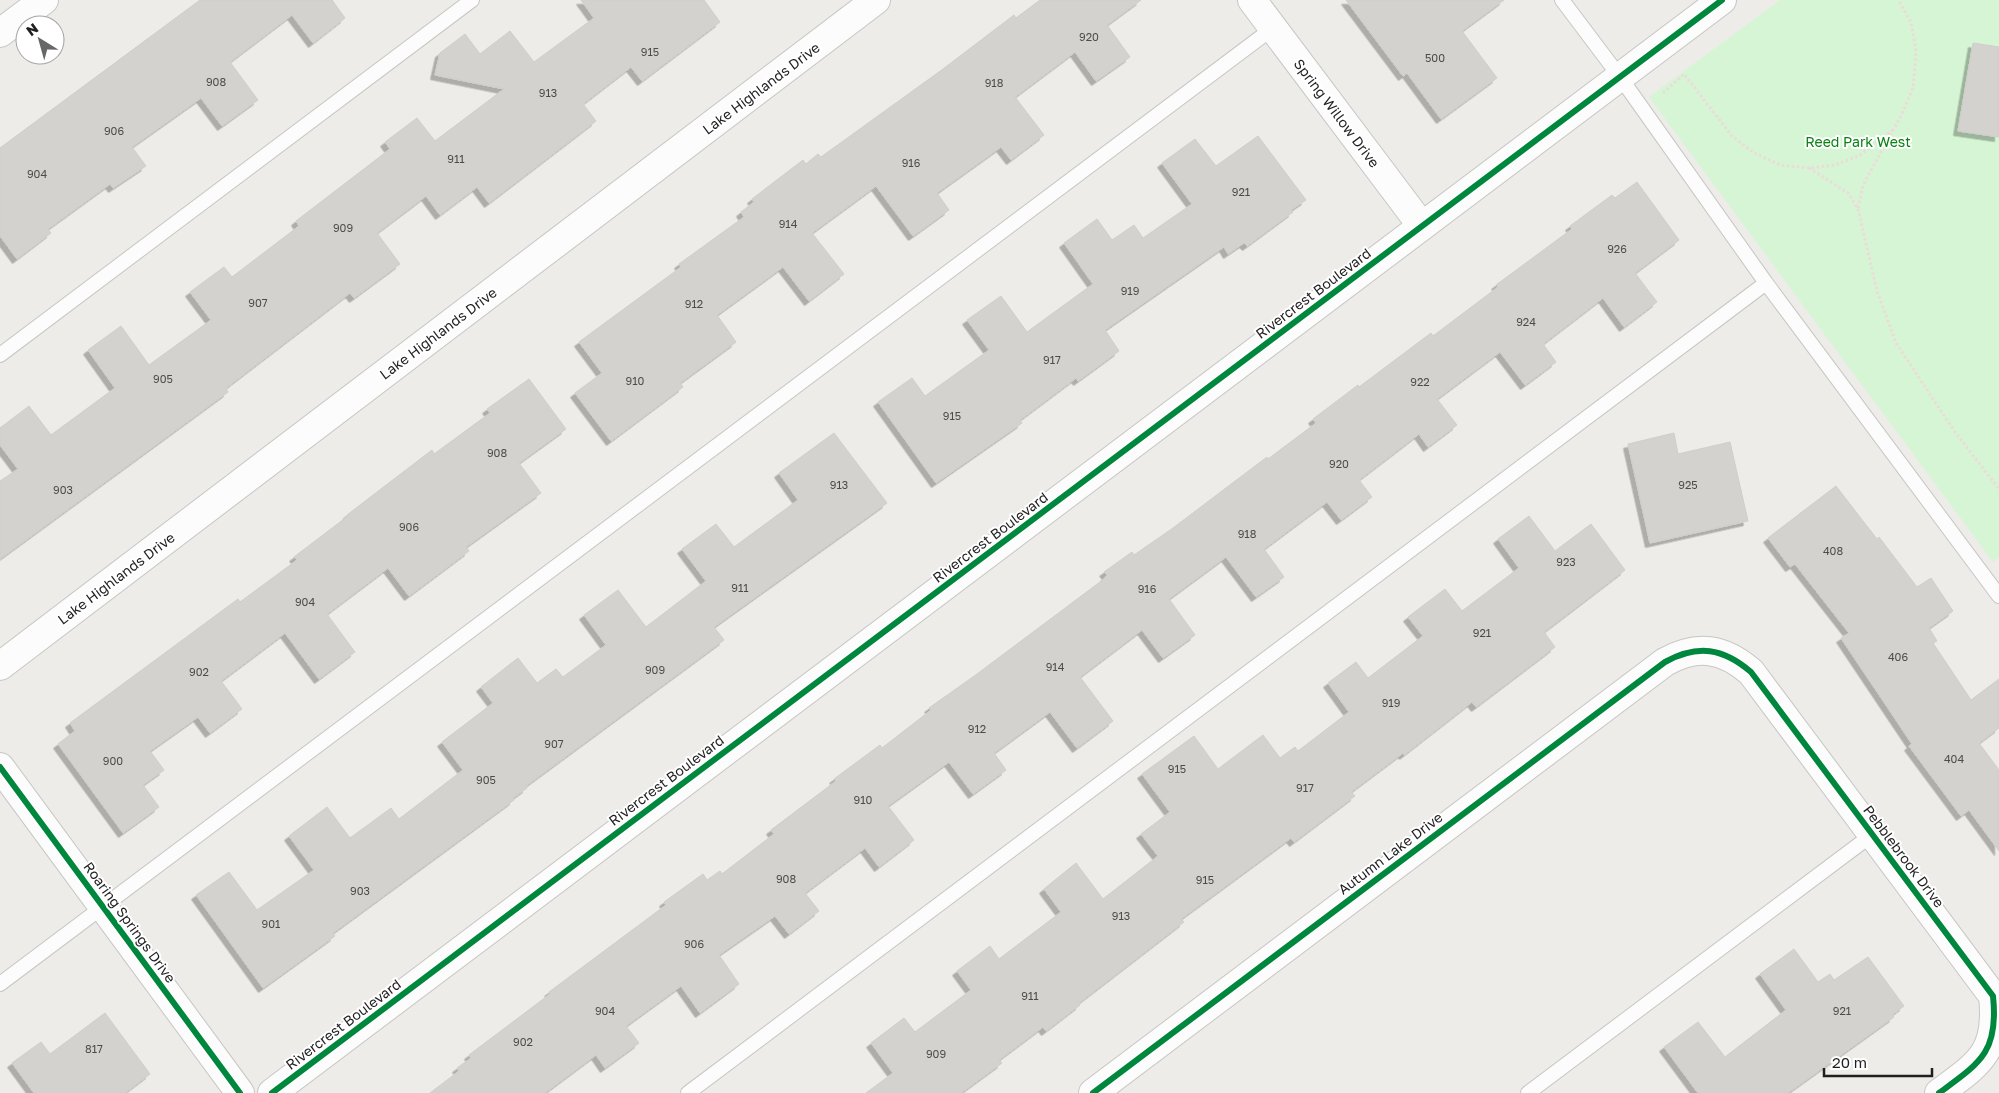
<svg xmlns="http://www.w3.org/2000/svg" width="1999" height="1093" font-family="'Golos Text',sans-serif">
  <defs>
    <filter id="shadow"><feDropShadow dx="-4.5" dy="4.5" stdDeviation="0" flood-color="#0004"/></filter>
  </defs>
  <rect width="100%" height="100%" fill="#edece8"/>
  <path fill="#d5f5d5" d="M 1780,0 L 1999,0 L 1999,557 L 1993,562 L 1649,97 Z"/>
  <path fill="#d4d2cf" stroke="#d1cdc9" filter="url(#shadow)" d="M 200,0 L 332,0 L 345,18 L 313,43 L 292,15 L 230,62 L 258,100 L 222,126 L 201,98 L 132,147 L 146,166 L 113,188 L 110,184 L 48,229 L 51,233 L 17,259 L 0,236 L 0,148 Z
    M 581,0 L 704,0 L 720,22 L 642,81 L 631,67 L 583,104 L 596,121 L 489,203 L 477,187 L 440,215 L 426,196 L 377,233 L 400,264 L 354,298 L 350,293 L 226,388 L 228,392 L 0,559 L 0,481 L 18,469 L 0,445 L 0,428 L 29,406 L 51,435 L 115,388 L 88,350 L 121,326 L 149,365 L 211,320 L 190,292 L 224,267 L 232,277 L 299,226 L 296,221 L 390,149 L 385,142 L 417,118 L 435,141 L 504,89 L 435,75 L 440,53 L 465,34 L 480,54 L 510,31 L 534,62 L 594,18 Z
    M 1040,0 L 1141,0 L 1107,25 L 1130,57 L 1096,81 L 1075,52 L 1015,97 L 1044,135 L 1011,160 L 1001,147 L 937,193 L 949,210 L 913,236 L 876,186 L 812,233 L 844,274 L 809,301 L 783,267 L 717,315 L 736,342 L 680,383 L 683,387 L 611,441 L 575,393 L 602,373 L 579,342 L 681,267 L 679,264 L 744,217 L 741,212 L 754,202 L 752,199 L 803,160 L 806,164 L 818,154 L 821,157 L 943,69 L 1014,15 L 1016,18 Z
    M 1346,0 L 1504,0 L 1462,31 L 1497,78 L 1441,119 L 1407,73 L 1403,76 Z
    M 1973,43 L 1999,47 L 1999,137 L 1958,131 Z
    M 1258,136 L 1306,200 L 1291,210 L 1293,212 L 1247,246 L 1244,243 L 1228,254 L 1224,247 L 1105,330 L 1119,351 L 1078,381 L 1076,378 L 1020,420 L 1022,423 L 936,483 L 878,402 L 912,378 L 925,396 L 989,350 L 967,320 L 1001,296 L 1027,332 L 1093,284 L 1064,243 L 1097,219 L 1112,240 L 1134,225 L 1143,238 L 1192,204 L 1162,163 L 1195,139 L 1216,166 Z
    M 1637,182 L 1679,240 L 1635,273 L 1657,302 L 1624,327 L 1603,298 L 1543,344 L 1556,362 L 1525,385 L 1500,352 L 1437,399 L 1457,425 L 1428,447 L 1419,434 L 1359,480 L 1372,497 L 1341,520 L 1327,502 L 1264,549 L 1284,577 L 1256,597 L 1226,557 L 1169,599 L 1195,635 L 1163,658 L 1142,630 L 1080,677 L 1113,721 L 1077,748 L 1050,712 L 994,753 L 1006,770 L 973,794 L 949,762 L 888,806 L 914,840 L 879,867 L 865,848 L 805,893 L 819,911 L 789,934 L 775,916 L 719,955 L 739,984 L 700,1013 L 681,986 L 626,1026 L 639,1043 L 605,1068 L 596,1055 L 545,1093 L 430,1093 L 459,1071 L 457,1068 L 471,1058 L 469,1055 L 550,994 L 549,992 L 666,905 L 664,902 L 703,874 L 707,880 L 720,871 L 722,874 L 774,834 L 771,830 L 836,781 L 834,779 L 880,745 L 882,748 L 931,710 L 929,708 L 977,674 L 1104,579 L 1107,575 L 1104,572 L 1132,552 L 1134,555 L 1173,528 L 1267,457 L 1268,459 L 1316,423 L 1313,419 L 1358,385 L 1359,387 L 1431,333 L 1433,336 L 1498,287 L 1496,285 L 1572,229 L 1570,226 L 1612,195 L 1615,198 Z
    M 529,379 L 566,429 L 519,463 L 541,493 L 466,547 L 469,551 L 409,596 L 388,568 L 327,614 L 355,652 L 319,679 L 285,633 L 221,681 L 242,709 L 210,733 L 198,717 L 150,751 L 164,770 L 143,785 L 159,807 L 123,833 L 58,744 L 75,731 L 70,723 L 238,599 L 240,602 L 297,560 L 294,557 L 348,516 L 347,515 L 432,450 L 434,454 L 490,413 L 487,409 Z
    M 834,433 L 887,503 L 714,627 L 724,640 L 526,786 L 527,788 L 513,798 L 514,800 L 333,933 L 335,936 L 263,988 L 196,895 L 229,872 L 257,910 L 314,870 L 289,836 L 327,807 L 350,838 L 391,808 L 399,819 L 463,770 L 442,742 L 493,703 L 481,687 L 518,658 L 537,683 L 556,669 L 563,677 L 606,645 L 584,615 L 618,590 L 646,627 L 706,581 L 682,549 L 716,524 L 734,547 L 798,500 L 779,473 Z
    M 1674,433 L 1678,454 L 1730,442 L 1748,521 L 1650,543 L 1628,444 Z
    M 1836,486 L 1877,539 L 1879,537 L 1917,587 L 1931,578 L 1953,611 L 1929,628 L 1937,641 L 1933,643 L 1971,700 L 1999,679 L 1999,728 L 1979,743 L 1999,770 L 1999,851 L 1969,810 L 1961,816 L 1909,746 L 1912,744 L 1841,638 L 1849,633 L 1795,564 L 1790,567 L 1768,538 Z
    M 1529,516 L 1555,551 L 1591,524 L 1625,570 L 1544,632 L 1555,647 L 1476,707 L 1472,702 L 1404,755 L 1403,753 L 1351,792 L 1355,796 L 1294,842 L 1291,838 L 1181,919 L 1184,922 L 1079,1003 L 1080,1005 L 1046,1031 L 1043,1027 L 999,1060 L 1002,1063 L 961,1093 L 866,1093 L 893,1073 L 871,1043 L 904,1018 L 915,1032 L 971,990 L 957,971 L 990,946 L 999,959 L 1061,912 L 1044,889 L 1076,863 L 1103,899 L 1158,856 L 1141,834 L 1170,812 L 1142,774 L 1194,736 L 1218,769 L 1263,735 L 1280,758 L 1295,747 L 1298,751 L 1349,712 L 1328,683 L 1356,662 L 1368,678 L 1423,636 L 1408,617 L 1445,589 L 1462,611 L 1519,568 L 1498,539 Z
    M 1794,949 L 1818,982 L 1830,974 L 1834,980 L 1868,957 L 1904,1006 L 1892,1015 L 1894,1017 L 1788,1093 L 1698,1093 L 1664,1047 L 1698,1022 L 1725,1057 L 1786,1010 L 1760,974 Z
    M 105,1013 L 150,1074 L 125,1093 L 34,1093 L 12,1063 L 41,1042 L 50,1054 Z"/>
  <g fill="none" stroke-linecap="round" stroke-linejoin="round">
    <defs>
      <path id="service" d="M 1562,0 L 1620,77 L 1766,283 L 1999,596
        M 0,355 L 472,0
        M 0,984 L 1273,28
        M 688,1093 L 1766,283
        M 1528,1093 L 1873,834"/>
      <path id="minor" d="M 1252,0 L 1422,226
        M 0,33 L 44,0
        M 0,666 L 876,0
        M 1093,1093 L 1665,662 C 1698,644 1723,648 1751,672 L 1993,996 C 1999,1052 1980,1063 1939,1093"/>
      <path id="tertiary" d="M 0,767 L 240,1093
        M 272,1093 L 1722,0"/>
    </defs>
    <use href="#service" stroke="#c6c6c4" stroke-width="16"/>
    <use href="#minor" stroke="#c6c6c4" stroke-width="30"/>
    <use href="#tertiary" stroke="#c6c6c4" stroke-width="30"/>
    <path stroke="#ecdbd9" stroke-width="3" stroke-dasharray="2.5 2.5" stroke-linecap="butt" d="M 1663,93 L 1684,74 L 1732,136 L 1754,153 L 1780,165 L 1809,168 L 1835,165 L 1859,156 L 1892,130
      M 1809,168 L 1848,193 L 1858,209 L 1877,291 L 1896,343 L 1955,432 L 1999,489
      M 1858,208 L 1863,185 L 1901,116 L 1913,88 L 1916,52 L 1911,22 L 1898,0"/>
    <use href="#service" stroke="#fcfcfc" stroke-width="14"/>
    <use href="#minor" stroke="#fcfcfc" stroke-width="28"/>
    <use href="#tertiary" stroke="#fcfcfc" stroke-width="28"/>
    <defs>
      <path id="cycleway" d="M 0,767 L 240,1093
        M 272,1093 L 1722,0
        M 1093,1093 L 1665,662 C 1698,644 1723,648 1751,672 L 1993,996 C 1999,1052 1980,1063 1939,1093"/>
    </defs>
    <use href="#cycleway" stroke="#fff" stroke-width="9"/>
    <use href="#cycleway" stroke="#00873e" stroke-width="6"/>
  </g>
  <g text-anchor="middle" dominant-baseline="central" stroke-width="4" stroke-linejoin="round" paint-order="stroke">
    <g font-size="11" fill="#4c4c4b">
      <text x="1089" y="36">920</text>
      <text x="650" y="51">915</text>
      <text x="1435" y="57">500</text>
      <text x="216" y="81">908</text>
      <text x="994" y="82">918</text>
      <text x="548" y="92">913</text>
      <text x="114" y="130">906</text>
      <text x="456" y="158">911</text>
      <text x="911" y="162">916</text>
      <text x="37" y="173">904</text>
      <text x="1241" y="191">921</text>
      <text x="788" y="223">914</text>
      <text x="343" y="227">909</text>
      <text x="1617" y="248">926</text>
      <text x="1130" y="290">919</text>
      <text x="258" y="302">907</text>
      <text x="694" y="303">912</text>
      <text x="1526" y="321">924</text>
      <text x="1052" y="359">917</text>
      <text x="163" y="378">905</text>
      <text x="635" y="380">910</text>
      <text x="1420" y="381">922</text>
      <text x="952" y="415">915</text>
      <text x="497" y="452">908</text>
      <text x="1339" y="463">920</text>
      <text x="839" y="484">913</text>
      <text x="1688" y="484">925</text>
      <text x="63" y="489">903</text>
      <text x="409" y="526">906</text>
      <text x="1247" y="533">918</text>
      <text x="1833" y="550">408</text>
      <text x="1566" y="561">923</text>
      <text x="740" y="587">911</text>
      <text x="1147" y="588">916</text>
      <text x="305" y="601">904</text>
      <text x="1482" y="632">921</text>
      <text x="1898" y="656">406</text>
      <text x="1055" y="666">914</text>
      <text x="655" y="669">909</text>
      <text x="199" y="671">902</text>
      <text x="1391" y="702">919</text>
      <text x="977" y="728">912</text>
      <text x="554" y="743">907</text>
      <text x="1954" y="758">404</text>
      <text x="113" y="760">900</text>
      <text x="1177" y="768">915</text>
      <text x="486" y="779">905</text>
      <text x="1305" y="787">917</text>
      <text x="863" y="799">910</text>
      <text x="786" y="878">908</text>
      <text x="1205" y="879">915</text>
      <text x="360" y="890">903</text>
      <text x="1121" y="915">913</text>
      <text x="271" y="923">901</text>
      <text x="694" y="943">906</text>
      <text x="1030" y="995">911</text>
      <text x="605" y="1010">904</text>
      <text x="1842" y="1010">921</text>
      <text x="523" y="1041">902</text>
      <text x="94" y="1048">817</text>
      <text x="936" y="1053">909</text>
    </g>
    <g font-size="14" fill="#1f1f1f" stroke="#fff">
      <text transform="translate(761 88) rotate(-37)">Lake Highlands Drive</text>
      <text transform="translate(1337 113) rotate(53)">Spring Willow Drive</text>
      <text transform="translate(1313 293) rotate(-37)">Rivercrest Boulevard</text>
      <text transform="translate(438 333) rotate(-37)">Lake Highlands Drive</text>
      <text transform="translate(990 537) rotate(-37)">Rivercrest Boulevard</text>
      <text transform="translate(116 578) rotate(-37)">Lake Highlands Drive</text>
      <text transform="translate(666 780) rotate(-37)">Rivercrest Boulevard</text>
      <text transform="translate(1390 853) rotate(-37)">Autumn Lake Drive</text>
      <text transform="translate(1904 856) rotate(53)">Pebblebrook Drive</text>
      <text transform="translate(130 922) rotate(54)">Roaring Springs Drive</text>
      <text transform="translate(343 1024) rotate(-37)">Rivercrest Boulevard</text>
    </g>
    <g font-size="14" fill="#078310" stroke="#fff">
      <text x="1858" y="141">Reed Park West</text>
    </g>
  </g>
  <g transform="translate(40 40) rotate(323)"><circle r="24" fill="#ffffff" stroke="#a5a5a5"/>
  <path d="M0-4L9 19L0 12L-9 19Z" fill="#676765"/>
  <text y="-8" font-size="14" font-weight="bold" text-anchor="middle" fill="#1f1f1f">N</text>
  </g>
  <path d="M1824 1068v8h108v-8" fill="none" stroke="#1f1f1f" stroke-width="2.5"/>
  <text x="1832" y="1068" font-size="15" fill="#1f1f1f" stroke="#ffffff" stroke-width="4" paint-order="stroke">20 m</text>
</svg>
